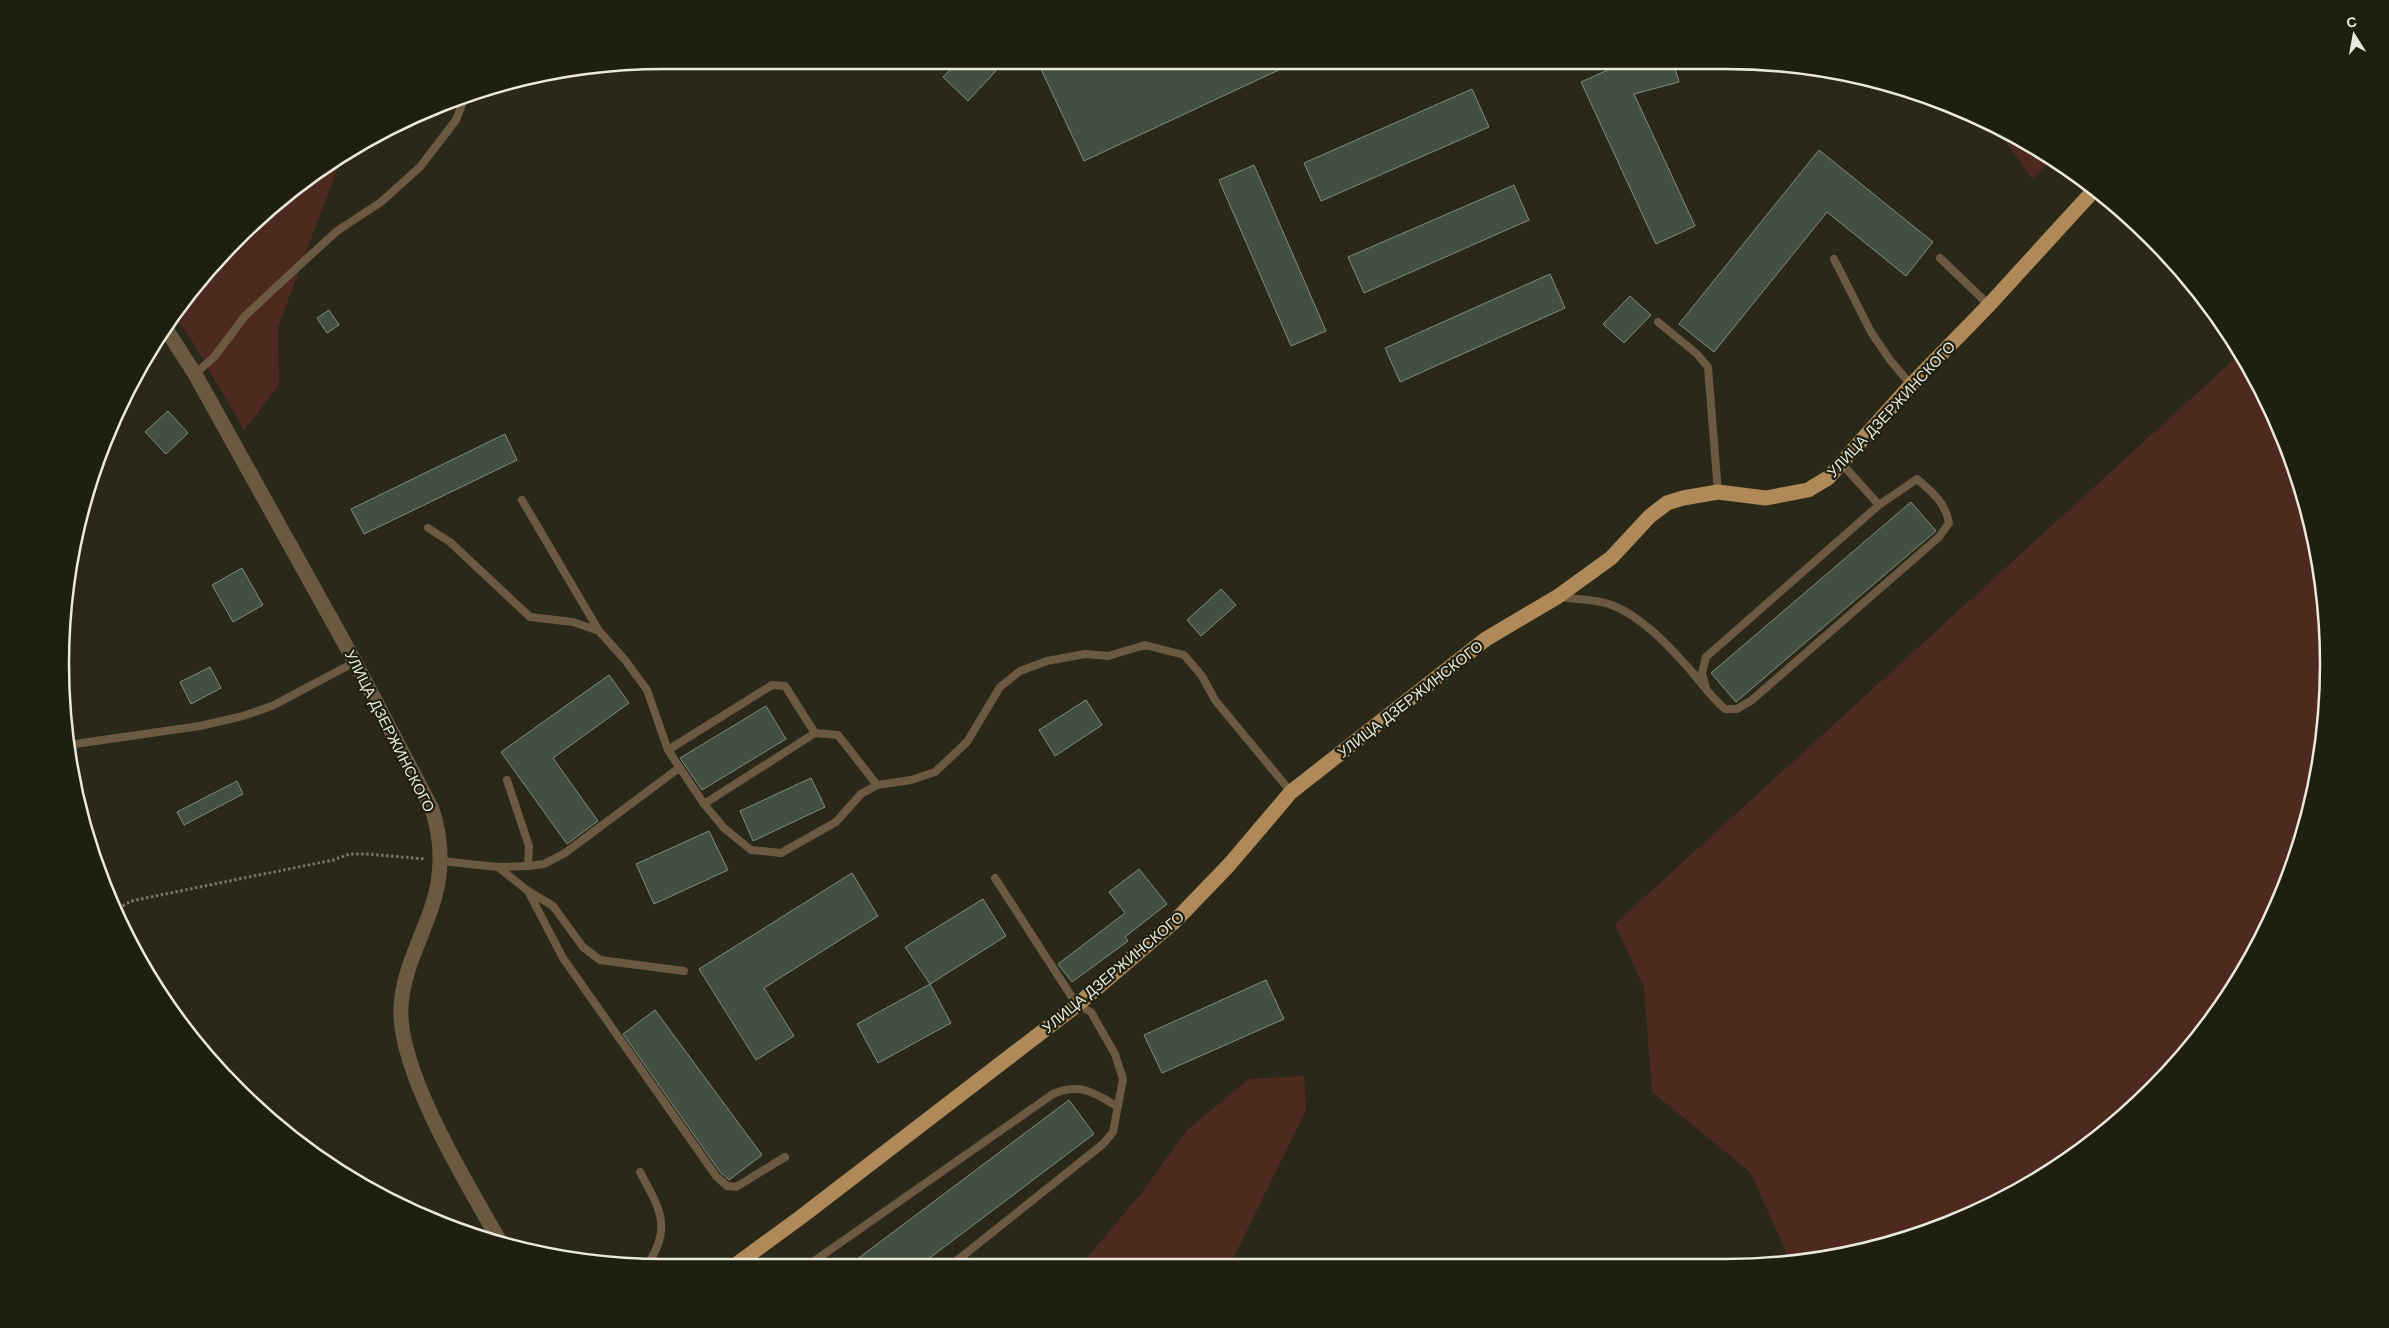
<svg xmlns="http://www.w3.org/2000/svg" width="2389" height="1328" font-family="Arial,sans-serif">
  <rect width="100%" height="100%" fill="#292819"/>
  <path fill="#4e2a1e" d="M 1996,128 L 2027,141 L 2053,159 L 2032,179 Z
    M 340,156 L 341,159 L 278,327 L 279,385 L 244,430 L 192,341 L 173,314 L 210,266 L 296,185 Z
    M 2240,354 L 2267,397 L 2308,507 L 2328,624 L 2324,743 L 2297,858 L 2248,966 L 2152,1091 L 2060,1166 L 1919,1236 L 1804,1263 L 1791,1263 L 1750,1172 L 1652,1092 L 1644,988 L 1615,924 Z
    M 1304,1076 L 1306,1110 L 1230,1265 L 1081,1265 L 1143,1191 L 1187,1130 L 1249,1079 Z"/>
  <path fill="#434f41" stroke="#808d7e" d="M 959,60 L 1006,60 L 968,101 L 943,77 Z
    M 1055,60 L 1298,61 L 1084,161 L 1040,67 Z
    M 1628,61 L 1673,61 L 1679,82 L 1634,94 L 1695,226 L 1656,244 L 1581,82 Z
    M 1472,89 L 1489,127 L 1321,201 L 1304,163 Z
    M 1819,150 L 1933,242 L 1906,276 L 1827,212 L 1714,352 L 1679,324 Z
    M 1254,165 L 1326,331 L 1291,346 L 1219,180 Z
    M 1514,185 L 1529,220 L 1364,293 L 1348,257 Z
    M 1550,274 L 1565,308 L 1400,382 L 1385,348 Z
    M 1630,296 L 1651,315 L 1624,343 L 1603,324 Z
    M 329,310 L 339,325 L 327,333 L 317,318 Z
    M 168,411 L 188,433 L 166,454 L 145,432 Z
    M 505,434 L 517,460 L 364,534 L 351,509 Z
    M 1911,502 L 1936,531 L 1736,702 L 1711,673 Z
    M 242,568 L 263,605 L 233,622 L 212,585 Z
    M 1221,589 L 1236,605 L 1201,636 L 1187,620 Z
    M 210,667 L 221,688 L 191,704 L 180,682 Z
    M 609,675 L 629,703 L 553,758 L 598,821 L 567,844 L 501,752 Z
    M 1086,700 L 1102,725 L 1055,756 L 1039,730 Z
    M 766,706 L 786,739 L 702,790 L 680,758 Z
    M 811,778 L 825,807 L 753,841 L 740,811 Z
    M 237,781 L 243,794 L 184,825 L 177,812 Z
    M 709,831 L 728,870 L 654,904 L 636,864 Z
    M 1139,869 L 1167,904 L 1125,937 L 1128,941 L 1072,982 L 1058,964 L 1125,913 L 1109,892 Z
    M 852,873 L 878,916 L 764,988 L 794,1036 L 756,1060 L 699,969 Z
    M 983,899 L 1006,936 L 930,984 L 905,947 Z
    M 1266,980 L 1284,1019 L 1162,1073 L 1144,1035 Z
    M 930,984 L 951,1023 L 878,1063 L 857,1024 Z
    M 655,1010 L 762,1155 L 729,1180 L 720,1172 L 623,1034 Z
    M 1069,1100 L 1094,1134 L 919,1266 L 848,1266 Z"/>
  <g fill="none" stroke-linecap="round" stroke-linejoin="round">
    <path stroke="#767568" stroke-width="3" stroke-dasharray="2.5 2.5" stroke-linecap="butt" d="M 114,911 L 131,901 L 333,860 L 350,854 L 367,854 L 425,859"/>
    <path stroke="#6c5942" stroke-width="8" d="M 1940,258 L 1989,305
      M 1834,259 L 1871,332 L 1890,360 L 1911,385
      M 1658,322 L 1697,354 L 1708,367 L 1718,492
      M 195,374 L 214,357 L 245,316 L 303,262 L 337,231 L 381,202 L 420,167 L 456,120 L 466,94
      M 116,414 L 118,419
      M 522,500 L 599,631
      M 428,528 L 450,542 L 530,617 L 573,622 L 599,631 L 625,660 L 647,690 L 668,750 L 704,804 L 724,828 L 751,850 L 781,853 L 836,822 L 861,794 L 877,785 L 911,780 L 935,772 L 967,742 L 1000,687 L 1020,671 L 1047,661 L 1085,654 L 1108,656 L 1145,645 L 1184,655 L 1202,676 L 1215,700 L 1291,792
      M 1559,597 C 1575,599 1593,599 1609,604 C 1641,615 1670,647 1692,672 C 1703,685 1712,698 1725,709 L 1737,709 L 1752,700 L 1939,537 L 1949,523 C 1945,502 1933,493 1917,479 L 1879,505
      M 1706,688 L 1702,673 L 1706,657 L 1879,505 L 1842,464
      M 68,745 L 200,726 L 243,716 L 272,706 L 355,662
      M 668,750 L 772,685 L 785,686 L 815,733
      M 507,780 L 529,846 L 528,866
      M 704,804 L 815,733 L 838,735 L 877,785
      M 441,861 L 498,867 L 528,866 L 544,864 L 565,853 L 679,768
      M 498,867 L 528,891 L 553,906 L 583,947 L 600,960 L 684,971
      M 528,891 L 563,958 L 716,1176 L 727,1186 L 736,1187 L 785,1157
      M 640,1172 C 660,1209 673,1228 646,1267
      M 807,1266 L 1053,1094 C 1080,1082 1095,1093 1118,1107
      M 950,1266 L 1103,1144 L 1113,1132 L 1123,1079 L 1115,1054 L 1091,1012 L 1077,1005 L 995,878"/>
    <path stroke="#6c5942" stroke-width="15" d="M 164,326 L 195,374 L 355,662 L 432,809 C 443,843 443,876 431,909 C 420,942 403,971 401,1007 C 397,1071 470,1189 502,1245"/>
    <path stroke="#b08958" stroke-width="15" d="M 734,1266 L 801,1217 L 1077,1005 L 1175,921 L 1229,865 L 1291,792 L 1486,639 L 1557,597 L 1611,558 L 1650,516 L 1667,503 L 1683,498 L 1718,492 L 1766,498 L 1808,490 L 1828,478 L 1911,385 L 1989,305 L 2095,189"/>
  </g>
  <g text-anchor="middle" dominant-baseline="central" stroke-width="4.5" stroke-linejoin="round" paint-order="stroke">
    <g font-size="15" fill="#e9e9de" stroke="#1f1f0f">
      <text transform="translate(1891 409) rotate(-47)">УЛИЦА ДЗЕРЖИНСКОГО</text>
      <text transform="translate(1410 699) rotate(-38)">УЛИЦА ДЗЕРЖИНСКОГО</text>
      <text transform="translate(390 731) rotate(63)">УЛИЦА ДЗЕРЖИНСКОГО</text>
      <text transform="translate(1113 972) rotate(-40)">УЛИЦА ДЗЕРЖИНСКОГО</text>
    </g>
  </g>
  <path d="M0 0H2389V1328H0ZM664 69H1725A595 595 0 0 1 2320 664V664A595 595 0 0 1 1725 1259H664A595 595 0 0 1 69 664V664A595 595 0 0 1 664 69Z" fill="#1f1f0f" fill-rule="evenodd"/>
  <path fill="none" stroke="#e9e9de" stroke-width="2.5" d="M664 69H1725A595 595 0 0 1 2320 664V664A595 595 0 0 1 1725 1259H664A595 595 0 0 1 69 664V664A595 595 0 0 1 664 69Z"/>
  <g transform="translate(2354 35) rotate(349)" stroke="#1f1f0f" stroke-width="4" paint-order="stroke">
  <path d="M0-4L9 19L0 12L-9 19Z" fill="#e9e9de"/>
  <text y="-8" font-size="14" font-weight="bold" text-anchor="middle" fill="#e9e9de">С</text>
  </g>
</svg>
